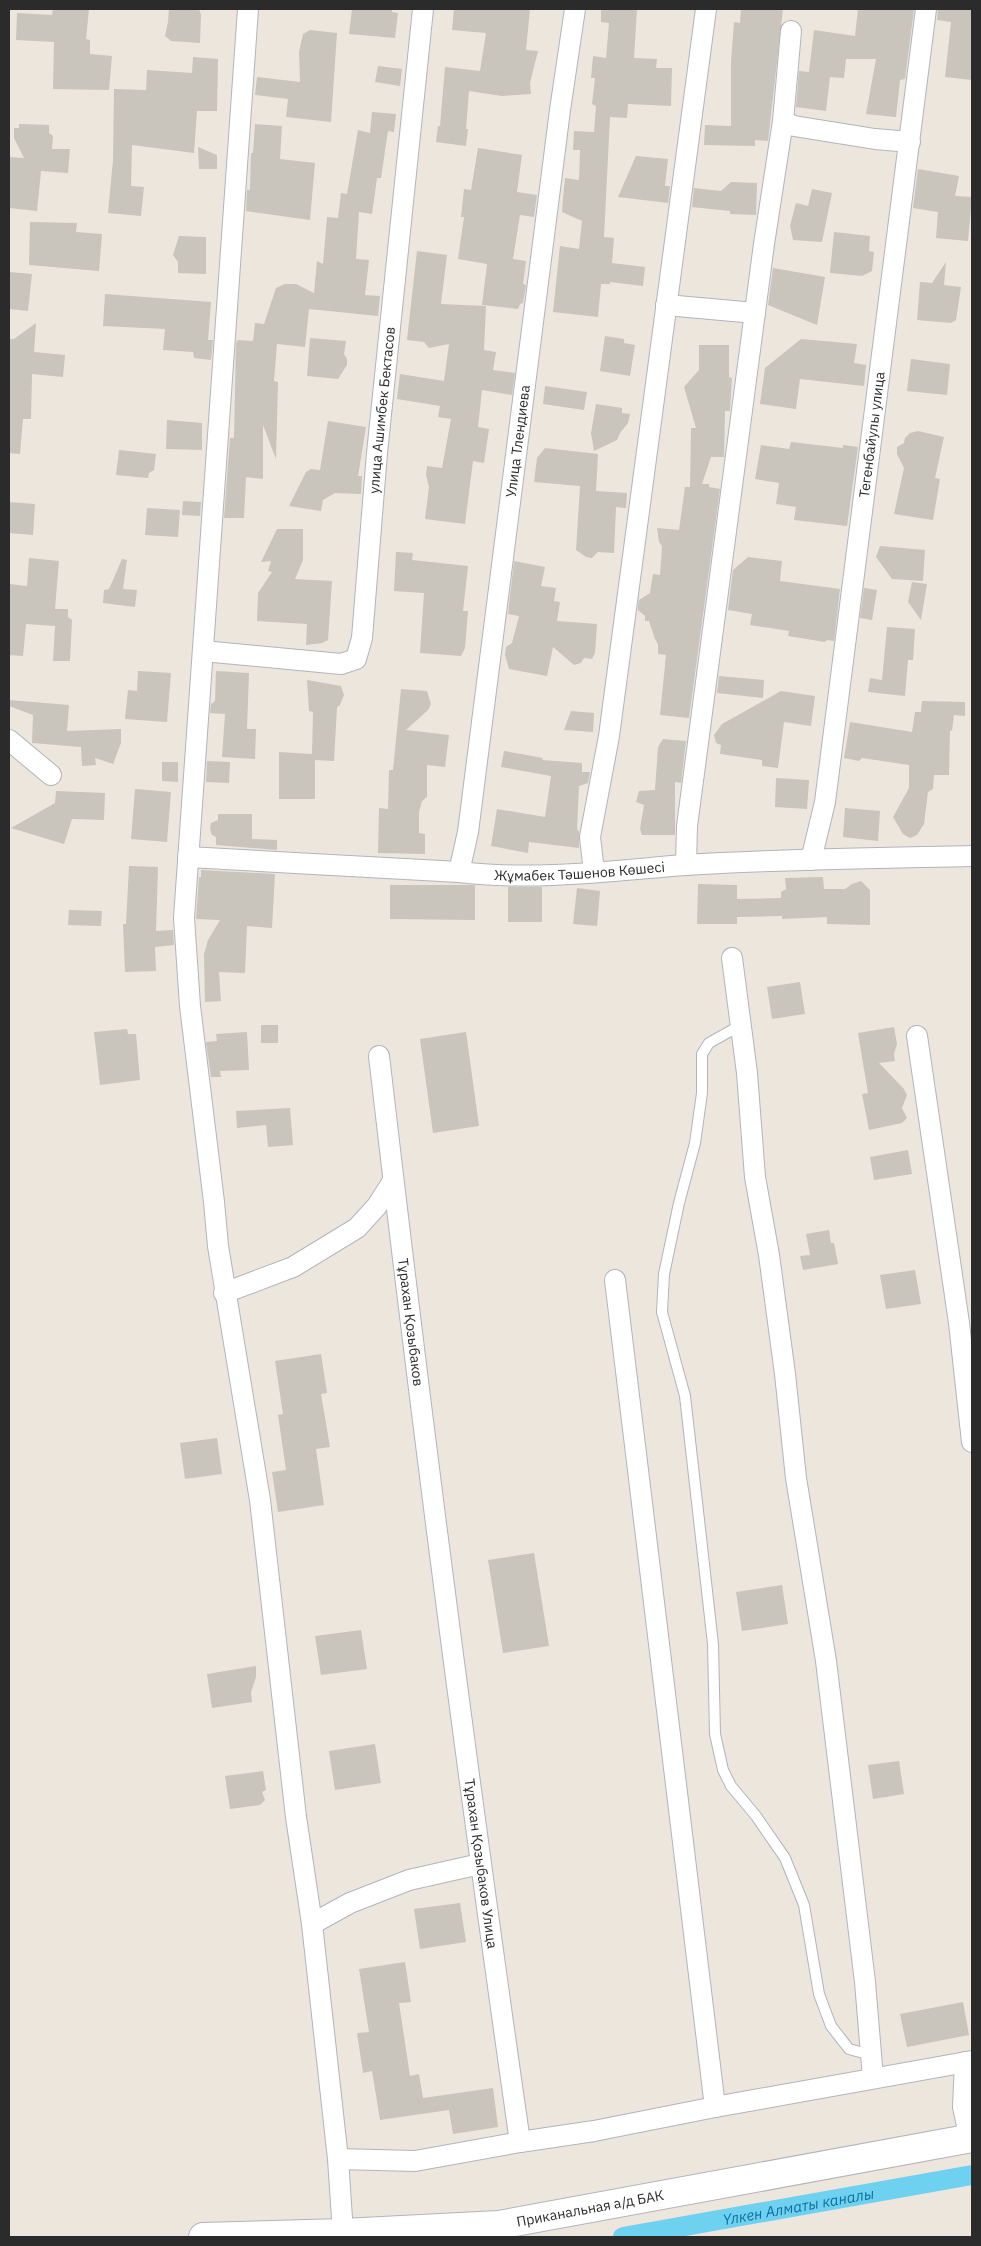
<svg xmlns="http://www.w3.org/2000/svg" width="981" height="2246" font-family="'IBM Plex Sans',sans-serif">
  <rect width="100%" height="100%" fill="#ede6dd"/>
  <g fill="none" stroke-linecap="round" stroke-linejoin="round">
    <path stroke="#6fd1f0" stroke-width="20" id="s1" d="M 623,2237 L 972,2175"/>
  </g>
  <path fill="#c9c4bc" d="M 53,9 L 89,9 L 86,39 L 90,40 L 90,54 L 112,56 L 109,90 L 53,89 L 54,42 L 16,40 L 17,13 L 52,15 Z
    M 169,9 L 199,9 L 201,15 L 200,43 L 171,41 L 165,36 L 168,22 Z
    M 352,9 L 392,9 L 392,12 L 398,13 L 395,38 L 349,34 Z
    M 454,9 L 530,9 L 526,50 L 538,51 L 530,83 L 531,94 L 502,96 L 469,91 L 466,129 L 468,129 L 466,146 L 436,142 L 438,126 L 440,126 L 445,67 L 480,71 L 486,33 L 452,30 Z
    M 601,9 L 637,9 L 634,58 L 657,59 L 656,68 L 672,68 L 671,106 L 628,104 L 627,118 L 610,117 L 604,237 L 614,238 L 612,263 L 645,267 L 643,286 L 610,282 L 610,284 L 601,284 L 598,317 L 553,312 L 560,246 L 579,249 L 582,221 L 562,212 L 563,198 L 565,178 L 579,180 L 580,150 L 573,150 L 574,131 L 594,132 L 596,106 L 592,104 L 595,78 L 591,78 L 593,56 L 606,58 L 609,23 L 601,22 Z
    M 741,9 L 783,9 L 768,141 L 755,140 L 755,146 L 704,145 L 705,125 L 731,126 L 731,62 L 734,22 L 740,23 Z
    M 858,9 L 914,9 L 905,79 L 900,80 L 896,117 L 866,114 L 876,59 L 846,59 L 844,78 L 830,77 L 826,111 L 796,107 L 799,71 L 809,72 L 814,30 L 855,36 Z
    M 938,9 L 972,9 L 972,80 L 945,77 L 951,22 L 937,20 Z
    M 310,30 L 337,33 L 331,122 L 286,117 L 288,99 L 255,95 L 257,77 L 300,82 L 299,52 L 303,34 Z
    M 193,57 L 218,59 L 217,111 L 197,111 L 194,153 L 132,145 L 131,186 L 144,187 L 141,216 L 108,213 L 113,160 L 114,89 L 146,90 L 147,70 L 192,73 Z
    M 378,66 L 402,69 L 400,86 L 375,82 Z
    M 372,112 L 396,114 L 394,132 L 388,131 L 381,178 L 377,178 L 372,214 L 359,212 L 356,259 L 369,260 L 365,295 L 380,296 L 378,316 L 309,309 L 305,347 L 277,344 L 274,381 L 278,382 L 276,459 L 263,425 L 263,479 L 246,477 L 244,518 L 224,518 L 230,438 L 234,438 L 236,343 L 238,340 L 253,341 L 255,323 L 264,324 L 276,288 L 285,284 L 296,284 L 314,293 L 317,261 L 323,264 L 327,217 L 338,218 L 341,193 L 347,194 L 358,130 L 370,133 Z
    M 19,124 L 49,125 L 49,133 L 53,136 L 52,149 L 70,149 L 68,173 L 41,171 L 37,211 L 9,208 L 9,157 L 24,158 L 14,138 L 14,128 L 19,128 Z
    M 255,124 L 282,126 L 280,159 L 315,163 L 310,220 L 246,211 L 247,190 L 250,190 L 251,153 L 253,153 Z
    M 198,147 L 217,155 L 217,169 L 199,169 Z
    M 478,148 L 522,155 L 517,192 L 537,195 L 534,217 L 520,215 L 513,259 L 526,261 L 523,284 L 526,285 L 523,303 L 520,304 L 518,309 L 482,305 L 487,264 L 458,259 L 464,217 L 461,217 L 464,189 L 471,190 Z
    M 636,156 L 668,159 L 665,186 L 670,186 L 668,203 L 618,197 Z
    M 918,169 L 959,176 L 955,196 L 972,197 L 968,241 L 936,238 L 938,212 L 913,208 Z
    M 731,182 L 757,183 L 756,215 L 730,214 L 730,211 L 692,207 L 694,188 L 721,191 Z
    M 812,189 L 832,193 L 822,242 L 793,240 L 790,226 L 796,203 L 808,206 Z
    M 30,222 L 77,223 L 76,232 L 102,234 L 99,271 L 29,265 Z
    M 834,232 L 870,236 L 869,251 L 874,252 L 872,271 L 862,276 L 830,273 Z
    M 179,236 L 206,237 L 206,274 L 178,273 L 178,262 L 173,255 Z
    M 417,251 L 447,255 L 441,304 L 486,306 L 484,350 L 496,352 L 493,370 L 515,373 L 512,395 L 482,390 L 478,427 L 489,429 L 484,463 L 473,461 L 465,524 L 425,519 L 429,487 L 426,475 L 427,466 L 442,468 L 451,419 L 438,417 L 440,406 L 397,399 L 400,374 L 444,381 L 449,344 L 429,348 L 424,342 L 407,340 Z
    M 946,262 L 944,285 L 961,287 L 956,320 L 951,323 L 917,320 L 920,282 L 932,283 Z
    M 773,268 L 825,277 L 817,325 L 768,305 Z
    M 9,272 L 32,274 L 28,311 L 9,309 Z
    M 105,294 L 211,302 L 208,340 L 213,340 L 211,360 L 194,358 L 193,352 L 163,350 L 165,329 L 103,326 Z
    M 36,323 L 34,352 L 65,355 L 63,377 L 32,374 L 31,419 L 23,419 L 20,454 L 9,453 L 9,339 L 14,339 Z
    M 605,336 L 624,339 L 624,343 L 635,345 L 630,376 L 600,371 Z
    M 310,338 L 346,341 L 344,354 L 347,359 L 347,365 L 338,379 L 307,376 Z
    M 801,339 L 857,344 L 854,363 L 866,365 L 864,386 L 800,379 L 796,409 L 760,404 L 765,368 Z
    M 699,345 L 729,345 L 729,377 L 732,378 L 730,411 L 725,411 L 724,457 L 711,457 L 702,484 L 709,484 L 709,487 L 720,489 L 689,718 L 660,715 L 666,655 L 658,654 L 658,644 L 655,639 L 649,621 L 645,621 L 645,616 L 638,610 L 638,606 L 639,600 L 650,593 L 653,574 L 660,575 L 662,546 L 659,542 L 657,528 L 679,530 L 685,487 L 690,487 L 691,428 L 696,428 L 684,387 L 699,370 Z
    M 911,359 L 950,364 L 947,395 L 907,391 Z
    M 545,386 L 587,392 L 584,410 L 543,404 Z
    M 596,404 L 622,408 L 622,413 L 630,414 L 628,423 L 620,433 L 617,440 L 594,451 L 591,433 Z
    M 167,420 L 202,423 L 202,450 L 166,449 Z
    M 328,421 L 366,427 L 358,476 L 362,476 L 361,494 L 335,493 L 323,500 L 321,511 L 289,506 L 306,472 L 311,469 L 320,470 Z
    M 918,431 L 944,437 L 935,478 L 940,479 L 933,520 L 894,514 L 904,468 L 897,454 L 897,447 L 904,443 L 905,438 L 910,433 Z
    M 791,442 L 843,448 L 843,445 L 858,447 L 847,526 L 794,520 L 796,507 L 776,504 L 779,483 L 755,479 L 761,445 L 789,449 Z
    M 545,448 L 598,454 L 596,491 L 627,493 L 626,508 L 616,507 L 614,553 L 598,552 L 592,558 L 586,557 L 576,550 L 580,486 L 534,482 L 537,458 Z
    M 119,450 L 156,454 L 154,470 L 149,473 L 148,478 L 116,475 Z
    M 183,501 L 201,502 L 200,516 L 182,515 Z
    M 9,502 L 35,504 L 33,535 L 9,533 Z
    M 147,508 L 180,510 L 178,537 L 145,535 Z
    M 277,529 L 303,529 L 303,560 L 295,579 L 332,581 L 328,640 L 322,643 L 306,645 L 307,624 L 257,621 L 258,593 L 272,572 L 268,571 L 271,561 L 261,562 Z
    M 880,546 L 925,550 L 923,581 L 892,579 L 876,557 Z
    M 396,552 L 413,553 L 412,560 L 468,566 L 463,611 L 468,611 L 465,648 L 461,656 L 420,653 L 424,593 L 394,591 Z
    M 748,557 L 782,561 L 780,581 L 840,589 L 834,641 L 827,640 L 825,642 L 788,636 L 789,631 L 750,625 L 752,614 L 728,610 L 733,570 Z
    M 29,558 L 59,561 L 55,609 L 68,609 L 68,617 L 72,620 L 70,661 L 53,661 L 55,626 L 26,624 L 23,656 L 9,655 L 9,584 L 27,586 Z
    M 122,559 L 127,560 L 123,589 L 137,590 L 135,607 L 103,603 L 104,590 L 109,589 Z
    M 514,561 L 545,567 L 541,586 L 556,588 L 554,601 L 560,602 L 557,621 L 597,624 L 595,653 L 592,659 L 584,658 L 581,663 L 574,665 L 553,647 L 547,676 L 509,669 L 505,655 L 506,647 L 512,643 L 519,616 L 508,614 Z
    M 912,582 L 927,584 L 921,620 L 908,602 Z
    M 864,588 L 877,590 L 872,620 L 860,618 Z
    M 887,627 L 915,629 L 913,660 L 908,660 L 905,696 L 868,692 L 870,678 L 882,680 Z
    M 138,671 L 171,673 L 167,722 L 125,719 L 128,690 L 137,691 Z
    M 216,671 L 249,673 L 247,729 L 256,729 L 255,759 L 222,757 L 225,714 L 210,713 L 211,704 L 215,701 Z
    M 719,676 L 764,680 L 763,698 L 717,693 Z
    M 307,680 L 341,686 L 344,695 L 340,705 L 337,707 L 334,761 L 315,760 L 315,799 L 279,799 L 279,752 L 312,754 L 313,712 L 309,711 Z
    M 401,689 L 427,691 L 431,704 L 428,710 L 406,730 L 449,735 L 445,767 L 427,765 L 427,797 L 422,801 L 419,812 L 419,833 L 425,834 L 425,854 L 378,853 L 379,808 L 388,809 L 389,770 L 393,770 Z
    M 781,691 L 815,696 L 811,726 L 784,722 L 778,768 L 762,766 L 762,760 L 720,754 L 721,745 L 716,743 L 714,735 L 722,724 Z
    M 9,700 L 69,705 L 67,731 L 121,729 L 121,743 L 113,764 L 95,758 L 96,765 L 82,766 L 81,747 L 32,743 L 33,715 L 9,706 Z
    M 922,701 L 965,702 L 965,716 L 954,715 L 952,731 L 950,730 L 949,775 L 934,775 L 933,789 L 928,792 L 924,824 L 917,835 L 910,838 L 903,834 L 893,817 L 909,788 L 909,765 L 862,758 L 859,761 L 844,758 L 850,722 L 912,732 L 915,712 L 921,712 Z
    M 571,711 L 594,713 L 593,732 L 564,730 Z
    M 663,739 L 686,741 L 681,783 L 675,782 L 675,835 L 642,835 L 640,829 L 644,805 L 636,802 L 639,791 L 655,790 L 658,747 Z
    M 504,751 L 543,758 L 542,760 L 582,763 L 582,772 L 590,772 L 588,783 L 579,786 L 577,830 L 579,831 L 579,848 L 529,842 L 528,853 L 491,846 L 497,809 L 545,817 L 551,776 L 501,767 Z
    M 207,761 L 230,762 L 229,783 L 206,782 Z
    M 162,762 L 178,762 L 178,782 L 162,781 Z
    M 776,778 L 809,780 L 807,809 L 775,807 Z
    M 135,789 L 171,792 L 167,842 L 131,839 Z
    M 56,791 L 105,793 L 104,820 L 72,819 L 64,844 L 11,828 L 55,803 Z
    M 845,808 L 880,811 L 878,841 L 843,837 Z
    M 218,814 L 252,814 L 252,839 L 277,840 L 277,850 L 216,845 L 216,837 L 212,835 L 210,829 L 211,823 L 218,820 Z
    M 129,866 L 158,867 L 156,931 L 173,930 L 174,945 L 155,947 L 156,971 L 125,972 L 123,924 L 126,924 Z
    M 201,870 L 275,874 L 272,928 L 247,926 L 245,973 L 219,972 L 221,1001 L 205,1002 L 204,954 L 208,940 L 220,920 L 196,919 L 199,877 L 201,877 Z
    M 823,877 L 824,889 L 845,889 L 852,884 L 861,881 L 870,890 L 870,925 L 827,924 L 827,917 L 782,919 L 782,916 L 737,917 L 737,924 L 697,924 L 698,884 L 737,885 L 737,899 L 781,898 L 781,892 L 786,889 L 785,878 Z
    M 390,885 L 475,885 L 475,920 L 390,919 Z
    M 508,887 L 542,887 L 542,922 L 508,922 Z
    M 577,888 L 600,891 L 597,926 L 573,924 Z
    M 69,910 L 102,911 L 101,926 L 68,925 Z
    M 800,982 L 805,1014 L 772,1019 L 767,987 Z
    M 261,1025 L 278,1025 L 278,1043 L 261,1043 Z
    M 894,1027 L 897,1044 L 894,1054 L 895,1061 L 879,1063 L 904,1089 L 907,1095 L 902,1108 L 907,1118 L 902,1123 L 869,1130 L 862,1094 L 868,1093 L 858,1033 Z
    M 127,1029 L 128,1034 L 136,1034 L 140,1080 L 100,1085 L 94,1032 Z
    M 247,1032 L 249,1070 L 220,1071 L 221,1077 L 211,1077 L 206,1042 L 217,1041 L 216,1034 Z
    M 466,1032 L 479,1126 L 433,1133 L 420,1039 Z
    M 290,1108 L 293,1145 L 268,1147 L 266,1125 L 237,1128 L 236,1111 Z
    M 908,1150 L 912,1174 L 874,1180 L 870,1157 Z
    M 829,1230 L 831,1243 L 834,1243 L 838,1264 L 803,1270 L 800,1256 L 810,1255 L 806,1234 Z
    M 915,1270 L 921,1304 L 886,1309 L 880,1275 Z
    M 321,1354 L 327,1393 L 321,1394 L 330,1447 L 316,1449 L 324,1505 L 278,1512 L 272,1472 L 286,1470 L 278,1415 L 283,1414 L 275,1361 Z
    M 217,1438 L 222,1474 L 185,1479 L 180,1443 Z
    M 534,1553 L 549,1646 L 503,1653 L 488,1560 Z
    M 782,1585 L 788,1624 L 742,1631 L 736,1592 Z
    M 361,1630 L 367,1669 L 321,1675 L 315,1636 Z
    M 256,1666 L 256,1677 L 251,1692 L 252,1702 L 212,1708 L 207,1674 Z
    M 375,1744 L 381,1783 L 335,1790 L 329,1751 Z
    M 899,1761 L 904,1794 L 873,1799 L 868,1765 Z
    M 263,1771 L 266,1790 L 262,1792 L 265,1800 L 260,1805 L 230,1809 L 225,1776 Z
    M 460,1903 L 466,1942 L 420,1949 L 414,1909 Z
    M 405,1962 L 411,2002 L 399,2003 L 410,2076 L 419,2074 L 423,2098 L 493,2088 L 498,2127 L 453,2134 L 449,2110 L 380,2120 L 372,2071 L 363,2073 L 357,2033 L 369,2032 L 359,1969 Z
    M 963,2002 L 969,2035 L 907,2047 L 900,2014 Z"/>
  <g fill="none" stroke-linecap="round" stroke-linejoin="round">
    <defs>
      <path id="service" d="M 741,1025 L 709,1043 L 702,1054 L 702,1093 L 695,1143 L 679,1203 L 664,1274 L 662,1312 L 685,1396 L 713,1644 L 715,1734 L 723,1770 L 731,1786 L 756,1816 L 785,1858 L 804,1905 L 819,1994 L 831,2026 L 849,2049 L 871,2055"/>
      <g id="minor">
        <path d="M 248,9 L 184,918 L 190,1006 L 214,1202 L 218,1246 L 260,1500 L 296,1817 L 312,1924 L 338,2159 L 343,2233"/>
        <path d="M 783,121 L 791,31"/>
        <path d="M 666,305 L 755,313"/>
        <path id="s2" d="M 203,651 L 341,664 L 356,659 L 362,638 L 377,453 L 423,9"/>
        <path d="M 9,740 L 51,775"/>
        <path id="s3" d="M 188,857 L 459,872 C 535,881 610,871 685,865 C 781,859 877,858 972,856"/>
        <path id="s4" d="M 811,860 L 825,802 L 926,9"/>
        <path d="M 686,865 L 687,826 L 764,244 L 783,121 L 794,126 L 875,139 L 910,142"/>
        <path id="s5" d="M 459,872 L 468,832 L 560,110 L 575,9"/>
        <path d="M 594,872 L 590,837 L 609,736 L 706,9"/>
        <path d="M 732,958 L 747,1073 L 755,1177 L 769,1255 L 785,1374 L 796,1478 L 826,1661 L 865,1982 L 873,2078"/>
        <path d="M 917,1036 L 959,1323 L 972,1442"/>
        <path id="s6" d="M 379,1056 C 421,1419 468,1780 520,2142"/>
        <path d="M 615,1280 L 715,2107"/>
        <path d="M 224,1293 L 293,1267 L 357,1228 L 377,1206 L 393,1181"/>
        <path d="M 312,1924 L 350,1903 L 409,1880 L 480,1864"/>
        <path d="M 965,2062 L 963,2107 L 970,2139"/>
        <path d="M 338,2159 L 415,2161 L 520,2142 L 594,2131 L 715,2107 L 972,2061"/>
      </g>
      <g id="secondary">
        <path id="s7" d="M 203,2237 L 343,2233 L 499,2225 L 972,2138"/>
      </g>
    </defs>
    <use href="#service" stroke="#b1b4bf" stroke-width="12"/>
    <use href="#minor" stroke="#b1b4bf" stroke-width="22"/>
    <use href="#secondary" stroke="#b1b4bf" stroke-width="30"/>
    <use href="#service" stroke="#fff" stroke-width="10"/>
    <use href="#minor" stroke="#fff" stroke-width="20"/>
    <use href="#secondary" stroke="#fff" stroke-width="28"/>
  </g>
  <g text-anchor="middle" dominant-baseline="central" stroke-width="4.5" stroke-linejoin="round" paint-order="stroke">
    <g font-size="14" fill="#2b2b2b" stroke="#fff">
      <text stroke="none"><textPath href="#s2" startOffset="405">улица Ашимбек Бектасов</textPath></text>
      <text stroke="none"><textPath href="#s4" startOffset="430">Тегенбайулы улица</textPath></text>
      <text stroke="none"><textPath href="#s5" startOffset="435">Улица Тлендиева</textPath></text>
      <text stroke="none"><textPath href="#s3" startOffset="392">Жұмабек Тәшенов Көшесі</textPath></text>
      <text stroke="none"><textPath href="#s6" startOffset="268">Тұрахан Қозыбаков</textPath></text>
      <text stroke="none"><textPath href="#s6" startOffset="814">Тұрахан Қозыбаков Улица</textPath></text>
      <text stroke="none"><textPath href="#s7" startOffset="389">Приканальная а/д БАК</textPath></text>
    </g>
    <g font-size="15" font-style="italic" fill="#0c6f9f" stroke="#fff">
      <text stroke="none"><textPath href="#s1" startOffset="178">Үлкен Алматы каналы</textPath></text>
    </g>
  </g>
  <rect width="981" height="2246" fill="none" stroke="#2b2b2b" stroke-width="20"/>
</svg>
